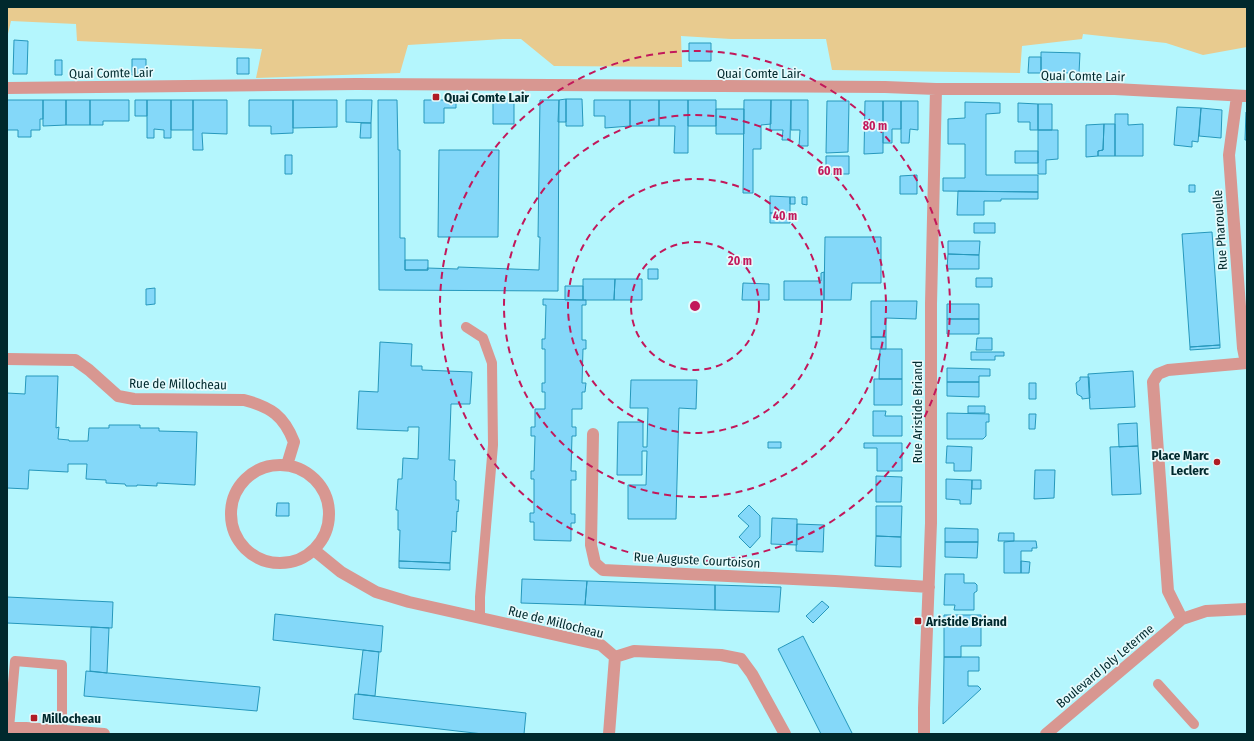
<svg xmlns="http://www.w3.org/2000/svg" width="1254" height="741" font-family="'Fira Sans Condensed',sans-serif">
  <rect width="100%" height="100%" fill="#b4f6fd"/>
  <path fill="#e8cb8f" d="M 7,7 L 1247,7 L 1247,47 L 1203,55 L 1166,43 L 1083,34 L 1082,39 L 1022,46 L 1020,73 L 832,70 L 826,39 L 731,39 L 681,36 L 682,67 L 554,66 L 521,39 L 503,39 L 408,45 L 400,73 L 256,78 L 262,49 L 77,41 L 76,24 L 11,21 L 7,38 Z"/>
  <path fill="#84d8f9" stroke="#2698bc" d="M 14,40 L 28,41 L 27,74 L 13,74 Z
    M 689,43 L 711,43 L 711,61 L 689,61 Z
    M 1041,52 L 1080,53 L 1079,73 L 1041,73 Z
    M 1029,57 L 1041,57 L 1041,73 L 1028,73 Z
    M 237,58 L 249,58 L 249,74 L 237,74 Z
    M 132,59 L 146,59 L 146,74 L 132,75 Z
    M 55,60 L 62,60 L 62,75 L 55,75 Z
    M 493,99 L 514,100 L 514,124 L 493,124 Z
    M 566,99 L 566,122 L 558,122 L 559,100 Z
    M 566,99 L 582,99 L 583,126 L 566,126 Z
    M 7,100 L 43,100 L 43,119 L 40,119 L 40,130 L 31,130 L 31,137 L 18,137 L 18,130 L 7,130 Z
    M 43,100 L 66,100 L 66,125 L 43,126 Z
    M 66,100 L 90,100 L 90,125 L 66,125 Z
    M 90,100 L 129,100 L 129,121 L 103,121 L 103,125 L 90,125 Z
    M 135,100 L 147,100 L 147,116 L 135,116 Z
    M 147,100 L 171,100 L 171,138 L 164,138 L 164,130 L 154,129 L 154,138 L 147,138 Z
    M 171,100 L 193,100 L 193,130 L 171,130 Z
    M 193,100 L 227,100 L 227,134 L 202,133 L 203,150 L 193,150 Z
    M 249,100 L 293,100 L 293,133 L 271,134 L 271,126 L 249,126 Z
    M 293,100 L 337,100 L 337,127 L 293,128 Z
    M 346,100 L 372,100 L 371,123 L 346,122 Z
    M 378,100 L 397,100 L 398,150 L 400,150 L 400,238 L 405,238 L 405,270 L 428,270 L 427,268 L 458,269 L 458,267 L 539,270 L 540,237 L 538,237 L 540,100 L 559,100 L 558,291 L 379,290 Z
    M 424,100 L 456,100 L 456,108 L 444,108 L 444,123 L 424,123 Z
    M 594,100 L 630,100 L 630,126 L 605,128 L 605,116 L 594,116 Z
    M 630,100 L 659,100 L 659,126 L 630,126 Z
    M 659,100 L 688,100 L 688,153 L 674,153 L 675,126 L 659,126 Z
    M 688,100 L 716,100 L 716,126 L 688,126 Z
    M 744,100 L 771,100 L 771,124 L 761,125 L 761,149 L 753,149 L 753,193 L 743,193 Z
    M 771,100 L 791,100 L 790,140 L 782,140 L 783,130 L 770,130 Z
    M 791,100 L 808,100 L 808,146 L 799,146 L 800,130 L 791,130 Z
    M 827,101 L 849,101 L 848,152 L 826,153 Z
    M 865,101 L 883,101 L 883,153 L 864,154 Z
    M 883,101 L 901,101 L 901,129 L 892,129 L 892,143 L 883,143 Z
    M 901,101 L 918,101 L 918,130 L 910,129 L 909,143 L 901,143 Z
    M 965,102 L 1000,103 L 1000,113 L 986,114 L 986,175 L 1038,175 L 1038,192 L 943,191 L 943,178 L 965,178 L 965,144 L 948,144 L 948,119 L 965,118 Z
    M 1018,103 L 1038,104 L 1038,130 L 1030,130 L 1030,122 L 1018,122 Z
    M 1038,104 L 1052,104 L 1052,130 L 1038,130 Z
    M 1177,107 L 1201,108 L 1198,142 L 1192,141 L 1192,147 L 1174,145 Z
    M 1201,108 L 1222,110 L 1221,138 L 1199,136 Z
    M 716,109 L 744,109 L 744,134 L 716,134 Z
    M 1246,112 L 1247,112 L 1247,140 L 1245,140 Z
    M 1115,114 L 1128,114 L 1128,125 L 1143,124 L 1143,156 L 1115,156 Z
    M 361,123 L 371,123 L 371,138 L 360,138 Z
    M 1104,124 L 1103,150 L 1098,151 L 1098,156 L 1086,157 L 1086,125 Z
    M 1104,124 L 1115,124 L 1115,156 L 1098,156 L 1098,151 L 1103,150 Z
    M 1038,130 L 1058,130 L 1058,159 L 1046,160 L 1046,174 L 1038,174 Z
    M 439,150 L 499,150 L 498,237 L 438,237 Z
    M 1015,151 L 1038,151 L 1038,163 L 1015,163 Z
    M 285,155 L 292,155 L 292,174 L 285,174 Z
    M 826,156 L 849,156 L 849,174 L 826,174 Z
    M 917,175 L 917,194 L 900,194 L 900,176 Z
    M 1189,185 L 1195,185 L 1195,192 L 1189,192 Z
    M 958,191 L 1038,192 L 1038,199 L 1001,199 L 1001,201 L 984,201 L 984,215 L 957,215 Z
    M 770,196 L 790,197 L 790,213 L 770,213 Z
    M 790,197 L 795,197 L 795,204 L 790,204 Z
    M 802,197 L 807,197 L 807,205 L 802,204 Z
    M 770,213 L 790,213 L 790,223 L 770,223 Z
    M 974,223 L 995,223 L 995,233 L 974,233 Z
    M 1212,232 L 1220,345 L 1190,347 L 1182,234 Z
    M 825,237 L 881,237 L 881,283 L 852,283 L 851,300 L 824,300 Z
    M 948,241 L 980,241 L 979,255 L 948,254 Z
    M 948,254 L 979,255 L 979,269 L 947,269 Z
    M 405,260 L 428,260 L 428,270 L 405,270 Z
    M 648,269 L 658,269 L 658,279 L 648,279 Z
    M 824,272 L 824,300 L 784,300 L 784,281 L 821,281 L 821,273 Z
    M 976,278 L 992,278 L 992,287 L 976,287 Z
    M 583,279 L 615,279 L 614,300 L 583,300 Z
    M 615,279 L 642,279 L 642,300 L 614,300 Z
    M 743,283 L 769,284 L 769,300 L 742,300 Z
    M 565,286 L 583,286 L 583,300 L 565,300 Z
    M 155,288 L 155,304 L 146,305 L 146,289 Z
    M 543,299 L 586,300 L 586,305 L 582,305 L 582,340 L 586,340 L 586,349 L 583,349 L 582,383 L 586,383 L 585,392 L 582,392 L 582,409 L 572,409 L 572,427 L 576,427 L 576,436 L 572,436 L 571,471 L 576,471 L 576,480 L 571,480 L 571,514 L 575,514 L 575,523 L 571,523 L 571,541 L 534,540 L 534,522 L 530,522 L 530,513 L 534,513 L 534,479 L 531,479 L 531,471 L 534,471 L 535,436 L 531,436 L 531,427 L 535,427 L 535,409 L 545,409 L 545,392 L 542,392 L 542,383 L 545,383 L 545,349 L 542,349 L 542,339 L 545,339 L 546,305 L 543,305 Z
    M 871,301 L 917,301 L 916,319 L 886,318 L 886,337 L 871,337 Z
    M 947,304 L 979,304 L 979,319 L 947,319 Z
    M 947,319 L 979,319 L 979,334 L 947,334 Z
    M 871,337 L 886,337 L 886,349 L 871,349 Z
    M 977,338 L 992,338 L 992,350 L 976,350 Z
    M 380,342 L 412,344 L 411,366 L 422,366 L 422,370 L 472,372 L 470,404 L 451,404 L 449,460 L 455,460 L 454,480 L 456,481 L 456,500 L 459,500 L 458,512 L 457,511 L 456,532 L 452,531 L 450,563 L 399,561 L 400,530 L 398,530 L 398,510 L 396,510 L 398,479 L 402,479 L 403,458 L 418,459 L 419,427 L 408,427 L 408,431 L 357,429 L 359,391 L 378,392 Z
    M 1220,345 L 1220,348 L 1190,350 L 1190,347 Z
    M 880,349 L 902,349 L 902,379 L 879,379 Z
    M 971,352 L 1004,352 L 1004,356 L 995,356 L 995,360 L 971,360 Z
    M 947,368 L 990,369 L 990,376 L 979,376 L 979,382 L 947,382 Z
    M 1133,371 L 1135,407 L 1090,409 L 1088,374 Z
    M 26,376 L 58,376 L 56,428 L 59,427 L 58,439 L 69,440 L 69,441 L 88,441 L 89,428 L 109,428 L 109,425 L 140,425 L 140,428 L 159,428 L 159,431 L 197,432 L 195,485 L 157,483 L 157,486 L 137,485 L 137,486 L 126,486 L 125,484 L 106,483 L 106,480 L 86,479 L 87,464 L 68,464 L 68,472 L 29,470 L 28,489 L 7,488 L 7,393 L 25,394 Z
    M 1080,377 L 1089,377 L 1090,398 L 1082,399 L 1082,397 L 1077,394 L 1076,383 L 1080,380 Z
    M 874,379 L 902,379 L 902,405 L 874,405 Z
    M 631,380 L 697,380 L 696,409 L 679,408 L 676,519 L 628,519 L 628,485 L 646,485 L 647,451 L 642,451 L 642,475 L 617,475 L 618,422 L 643,422 L 643,447 L 647,447 L 648,408 L 630,408 Z
    M 947,382 L 979,382 L 979,397 L 947,396 Z
    M 1029,383 L 1036,383 L 1036,399 L 1029,399 Z
    M 968,406 L 985,406 L 985,413 L 968,413 Z
    M 873,411 L 886,411 L 885,416 L 902,416 L 902,436 L 873,436 Z
    M 947,413 L 989,414 L 989,422 L 986,422 L 986,436 L 983,439 L 947,439 Z
    M 1029,414 L 1036,414 L 1035,429 L 1029,429 Z
    M 1137,423 L 1138,446 L 1119,447 L 1118,424 Z
    M 768,442 L 781,442 L 781,448 L 768,448 Z
    M 864,443 L 902,443 L 902,471 L 877,471 L 877,448 L 864,448 Z
    M 947,446 L 972,447 L 971,471 L 954,471 L 954,463 L 946,463 Z
    M 1138,446 L 1141,494 L 1112,495 L 1110,447 Z
    M 1035,470 L 1055,470 L 1054,498 L 1034,499 Z
    M 876,476 L 902,477 L 901,502 L 876,502 Z
    M 946,479 L 972,480 L 971,504 L 960,504 L 960,500 L 946,499 Z
    M 972,480 L 981,480 L 981,489 L 972,489 Z
    M 277,503 L 289,503 L 289,516 L 276,516 Z
    M 749,505 L 760,516 L 760,537 L 750,548 L 739,537 L 749,526 L 738,516 Z
    M 876,506 L 902,506 L 901,537 L 876,536 Z
    M 772,518 L 797,519 L 797,545 L 771,544 Z
    M 797,524 L 824,525 L 823,552 L 796,551 Z
    M 945,528 L 978,529 L 978,542 L 945,542 Z
    M 999,533 L 1014,533 L 1014,541 L 998,541 Z
    M 876,536 L 901,537 L 901,567 L 875,566 Z
    M 1014,541 L 1036,541 L 1037,548 L 1032,548 L 1032,551 L 1021,551 L 1021,573 L 1004,573 L 1004,542 Z
    M 945,542 L 978,542 L 977,558 L 945,557 Z
    M 399,561 L 450,563 L 450,570 L 399,568 Z
    M 1021,561 L 1030,562 L 1029,573 L 1021,573 Z
    M 945,574 L 964,574 L 964,583 L 975,583 L 977,585 L 977,591 L 974,593 L 974,610 L 954,610 L 955,605 L 944,605 Z
    M 522,579 L 587,581 L 585,605 L 521,603 Z
    M 587,581 L 715,585 L 715,610 L 585,605 Z
    M 715,585 L 781,587 L 779,612 L 715,610 Z
    M 7,597 L 113,602 L 112,628 L 7,623 Z
    M 822,601 L 829,607 L 813,623 L 806,616 Z
    M 275,614 L 383,626 L 381,652 L 273,640 Z
    M 944,615 L 981,615 L 981,646 L 961,646 L 961,657 L 944,657 Z
    M 91,627 L 109,628 L 107,673 L 90,671 Z
    M 803,636 L 852,733 L 853,734 L 821,734 L 778,649 Z
    M 363,650 L 379,652 L 375,696 L 358,694 Z
    M 944,657 L 979,657 L 979,671 L 968,671 L 968,686 L 978,686 L 981,689 L 943,724 Z
    M 86,671 L 260,687 L 257,711 L 84,696 Z
    M 355,694 L 526,713 L 524,734 L 483,734 L 353,719 Z"/>
  <g fill="none" stroke-linecap="round" stroke-linejoin="round">
    <path stroke="#d89791" stroke-width="10" d="M 466,327 L 483,338 L 492,363 L 493,445 L 480,597 L 480,618
      M 1158,684 L 1194,724
      M 9,728 L 15,661 L 62,665 L 62,731"/>
    <path stroke="#d89791" stroke-width="12" d="M 7,88 L 356,84 L 885,87 L 936,89 L 1115,89 L 1247,96
      M 1237,96 L 1229,155 L 1243,348 L 1246,363
      M 7,359 L 75,360 L 89,370 L 118,396 L 134,399 L 244,400 C 271,407 284,416 294,442 L 287,465
      M 593,434 L 591,545 L 595,563 L 603,570 L 835,581 L 929,587
      M231 514a49 49 0 1 1 98 0a49 49 0 1 1-98 0Z
      M 314,550 L 341,572 L 376,592 L 409,602 L 601,645 L 615,657
      M 1182,619 L 1168,591 L 1153,382 L 1158,374 L 1168,370 L 1247,363
      M 615,657 L 634,651 L 721,655 L 741,659 L 752,674 L 785,734
      M 7,728 L 26,728 L 104,734
      M 609,734 L 615,657
      M 924,734 L 924,708 L 931,523 L 931,304 L 936,89
      M 1046,734 L 1182,619 L 1206,611 L 1247,609"/>
  </g>
  <g fill="none" stroke="#c2185b" stroke-width="2" stroke-dasharray="7 5">
    <circle cx="695" cy="306" r="64"/>
    <circle cx="695" cy="306" r="127"/>
    <circle cx="695" cy="306" r="191"/>
    <circle cx="695" cy="306" r="255"/>
  </g>
  <g fill="#af1d25" stroke="#e5fafc" stroke-width="1.5">
    <rect x="432" y="93" width="8" height="8" rx="2"/>
    <circle cx="1217" cy="462" r="4"/>
    <rect x="914" y="617" width="8" height="8" rx="2"/>
    <rect x="30" y="714" width="8" height="8" rx="2"/>
  </g>
  <g text-anchor="middle" dominant-baseline="central" stroke-width="3.5" stroke-linejoin="round" paint-order="stroke">
    <g font-size="13" fill="#00292d" stroke="#e5fafc">
      <text transform="translate(111 73) rotate(-1)">Quai Comte Lair</text>
      <text x="759" y="73">Quai Comte Lair</text>
      <text transform="translate(1083 76) rotate(1)">Quai Comte Lair</text>
      <text transform="translate(1220 230) rotate(-94)">Rue Pharouelle</text>
      <text transform="translate(178 384) rotate(1)">Rue de Millocheau</text>
      <text transform="translate(917 412) rotate(-90)">Rue Aristide Briand</text>
      <text transform="translate(697 560) rotate(3)">Rue Auguste Courtoison</text>
      <text transform="translate(556 622) rotate(14)">Rue de Millocheau</text>
      <text transform="translate(1105 666) rotate(-40)">Boulevard Joly Leterme</text>
    </g>
    <g font-size="13" font-weight="bold" fill="#00292d" stroke="#e5fafc" text-anchor="start">
      <text x="444" y="97">Quai Comte Lair</text>
      <text x="1209" y="455" text-anchor="end">Place Marc<tspan x="1209" dy="15">Leclerc</tspan></text>
      <text x="926" y="621">Aristide Briand</text>
      <text x="42" y="718">Millocheau</text>
    </g>
  </g>
  <circle cx="695" cy="306" r="6" fill="#c2185b" stroke="#e5fafc" stroke-width="2"/>
  <g font-size="12" text-anchor="middle" font-weight="bold" fill="#c2185b" stroke="#e5fafc" stroke-width="3.5" stroke-linejoin="round" paint-order="stroke">
    <text x="875" y="130">80 m</text>
    <text x="830" y="175">60 m</text>
    <text x="785" y="220">40 m</text>
    <text x="740" y="265">20 m</text>
  </g>
  <rect width="1254" height="741" fill="none" stroke="#00292d" stroke-width="16"/>
</svg>
